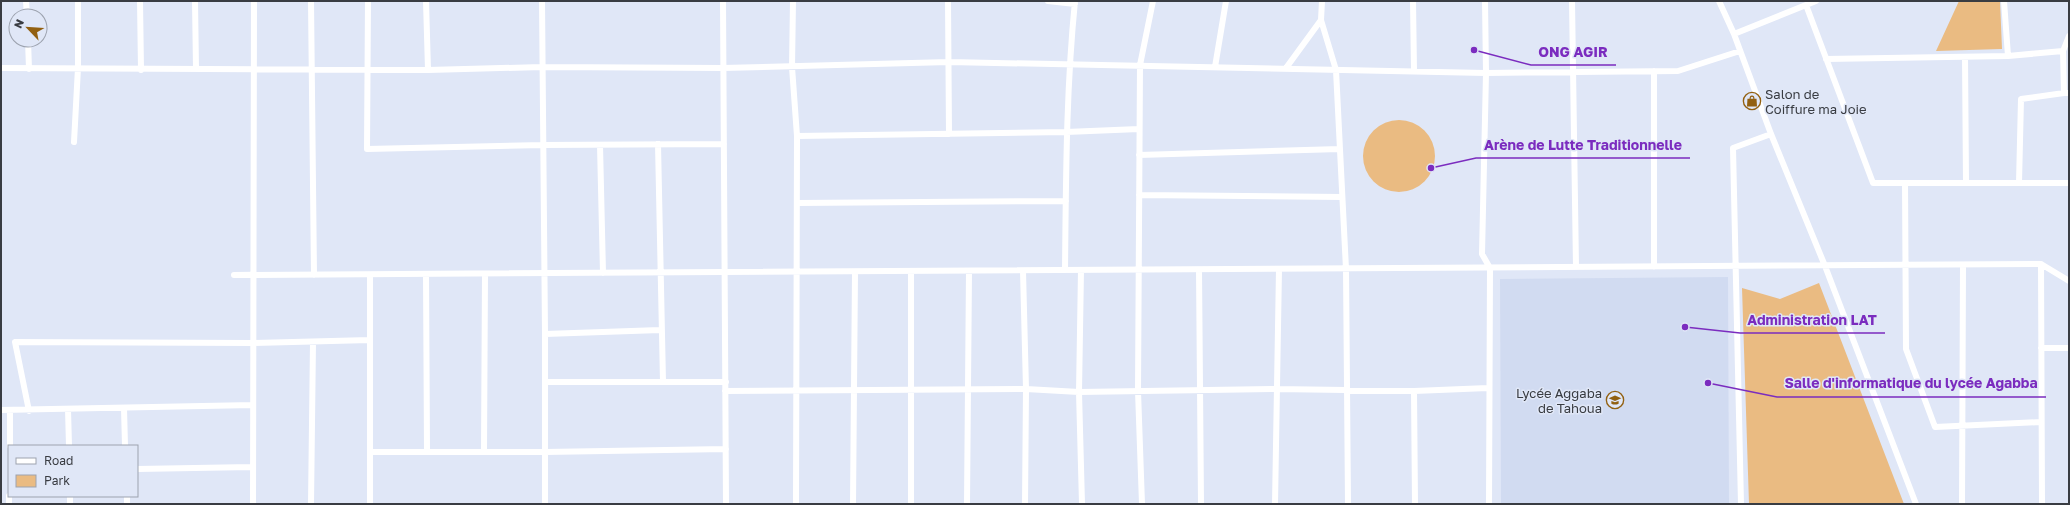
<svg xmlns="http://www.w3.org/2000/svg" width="2070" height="505" font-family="'Golos Text',sans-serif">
  <rect width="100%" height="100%" fill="#e0e7f7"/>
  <path fill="#d1dbf1" d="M 1728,277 L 1729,504 L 1501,504 L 1500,279 Z"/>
  <path fill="#eabb82" d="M 1959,1 L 2000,1 L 2002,49 L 1936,51 Z
    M1363 156a36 36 0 1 1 72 0a36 36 0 1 1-72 0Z
    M 1819,283 L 1904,504 L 1749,504 L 1742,288 L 1780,299 Z"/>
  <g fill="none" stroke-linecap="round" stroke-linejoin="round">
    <path stroke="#fff" stroke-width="6" d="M 26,1 L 27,16
      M 140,1 L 141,70
      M 195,1 L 196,69
      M 311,1 L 314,275
      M 368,1 L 367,149 L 543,145 L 724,144
      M 426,1 L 428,70
      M 542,1 L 545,334 L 545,504
      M 723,1 L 726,504
      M 793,1 L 792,67 L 797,136 L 796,504
      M 948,1 L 949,134
      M 1048,1 L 1075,4
      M 1322,1 L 1321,20 L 1336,70 L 1346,269 L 1348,504
      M 1413,1 L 1414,71
      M 1485,1 L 1486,73 L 1482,254 L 1490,268 L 1489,504
      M 1572,1 L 1576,267
      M 1719,1 L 1734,34 L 1771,134 L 1825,266 L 1916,504
      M 2004,1 L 2008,56
      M 1806,5 L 1873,183 L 2069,183
      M 1734,34 L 1816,1
      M 2069,36 L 2063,51 L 2064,93 L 2069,93
      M 28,40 L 29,69
      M 1965,57 L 1966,183
      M 1826,59 L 2008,56 L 2063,51
      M 1215,67 L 1226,1
      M 1,68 L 428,70 L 542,67 L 723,68 L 949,62 L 1486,73 L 1678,71 L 1740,51
      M 1286,68 L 1321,20
      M 1654,71 L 1654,267
      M 797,136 L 1066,132 L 1139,129
      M 74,142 L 78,68 L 78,1
      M 658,144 L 663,382
      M 600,145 L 603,273
      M 1139,155 L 1340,149
      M 1905,183 L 1906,349 L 1935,427 L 2041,422
      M 2019,183 L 2021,99 L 2064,93
      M 1139,195 L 1342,197
      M 797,203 L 1066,201
      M 2041,264 L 2042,504
      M 1065,270 C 1066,180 1066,91 1075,1
      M 1081,270 L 1079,392 L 1082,504
      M 1199,270 L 1201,504
      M 911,271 L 911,504
      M 1023,271 L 1026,389 L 1025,504
      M 426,274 L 427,451
      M 234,275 L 2041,264 L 2069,281
      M 545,334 L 660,330
      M 2041,348 L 2069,348
      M 545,382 L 726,382
      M 725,391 L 1026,389 L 1079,392 L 1276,389 L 1414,391 L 1488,388
      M 1414,391 L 1415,504
      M 124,408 L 125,446
      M 68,409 L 69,446
      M 1,410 L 253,405
      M 29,411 L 15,342 L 253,343 L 370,340
      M 10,446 L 10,410
      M 484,451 L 485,274
      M 370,452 L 545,452 L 726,449
      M 137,469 L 252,467
      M 70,496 L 70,504
      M 127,496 L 127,504
      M 9,504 L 9,496
      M 253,504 L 254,1
      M 311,504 L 313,342
      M 370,504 L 370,275
      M 853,504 L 855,272
      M 967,504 L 969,271
      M 1142,504 L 1138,391 L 1140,65 L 1153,1
      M 1275,504 L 1279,269
      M 1741,504 L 1733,148 L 1771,134
      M 1962,504 L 1963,265"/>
  </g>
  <defs>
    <symbol id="shop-ring" viewBox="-11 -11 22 22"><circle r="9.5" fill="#e0e7f7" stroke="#926011" stroke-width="1.5"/><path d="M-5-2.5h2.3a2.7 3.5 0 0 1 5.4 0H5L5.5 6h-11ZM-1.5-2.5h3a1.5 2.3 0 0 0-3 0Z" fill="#926011"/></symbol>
    <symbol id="school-ring" viewBox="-11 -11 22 22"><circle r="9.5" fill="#e0e7f7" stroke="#926011" stroke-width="1.5"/><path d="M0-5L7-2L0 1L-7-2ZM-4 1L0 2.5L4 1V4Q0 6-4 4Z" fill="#926011"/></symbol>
  </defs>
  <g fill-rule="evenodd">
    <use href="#shop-ring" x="1742" y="91" width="20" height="20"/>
    <use href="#school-ring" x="1605" y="390" width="20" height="20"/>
  </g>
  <g text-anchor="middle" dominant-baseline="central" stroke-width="3" stroke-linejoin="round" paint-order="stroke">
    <g font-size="13" fill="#393c42" stroke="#e0e7f7" text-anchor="start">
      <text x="1765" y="94">Salon de<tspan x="1765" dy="15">Coiffure ma Joie</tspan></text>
      <text x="1602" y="393" text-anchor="end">Lycée Aggaba<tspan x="1602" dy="15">de Tahoua</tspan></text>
    </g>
  </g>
  <path fill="none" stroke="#7b2cbf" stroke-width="1.5" d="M1474 50L1531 65H1616M1431 168L1476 158H1690M1685 327L1740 333H1885M1708 383L1777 397H2046"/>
  <g fill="#7b2cbf" stroke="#e0e7f7" stroke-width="1.5">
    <circle cx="1474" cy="50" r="4"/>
    <circle cx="1431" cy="168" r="4"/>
    <circle cx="1685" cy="327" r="4"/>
    <circle cx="1708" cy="383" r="4"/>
  </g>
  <g font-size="14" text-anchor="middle" font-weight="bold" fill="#7b2cbf" stroke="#e0e7f7" stroke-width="3" stroke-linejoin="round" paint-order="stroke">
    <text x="1573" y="57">ONG AGIR</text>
    <text x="1583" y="150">Arène de Lutte Traditionnelle</text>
    <text x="1812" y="325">Administration LAT</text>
    <text x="1911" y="388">Salle d'informatique du lycée Agabba</text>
  </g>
  <rect width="2070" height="505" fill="none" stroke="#393c42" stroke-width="4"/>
  <rect x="8" y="445" width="130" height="52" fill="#e0e7f7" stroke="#9da3af"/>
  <rect x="16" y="458" width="20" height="6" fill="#ffffff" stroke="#9da3af"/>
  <text x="44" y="465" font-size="12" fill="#393c42">Road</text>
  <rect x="16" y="475" width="20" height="12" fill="#eabb82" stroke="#9da3af"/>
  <text x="44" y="485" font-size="12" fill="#393c42">Park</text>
  <g transform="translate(28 28) rotate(295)"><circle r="19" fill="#e0e7f7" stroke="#9da3af"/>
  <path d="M0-3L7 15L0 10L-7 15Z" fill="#926011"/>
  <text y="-6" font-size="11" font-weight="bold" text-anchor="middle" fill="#393c42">N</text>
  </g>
</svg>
